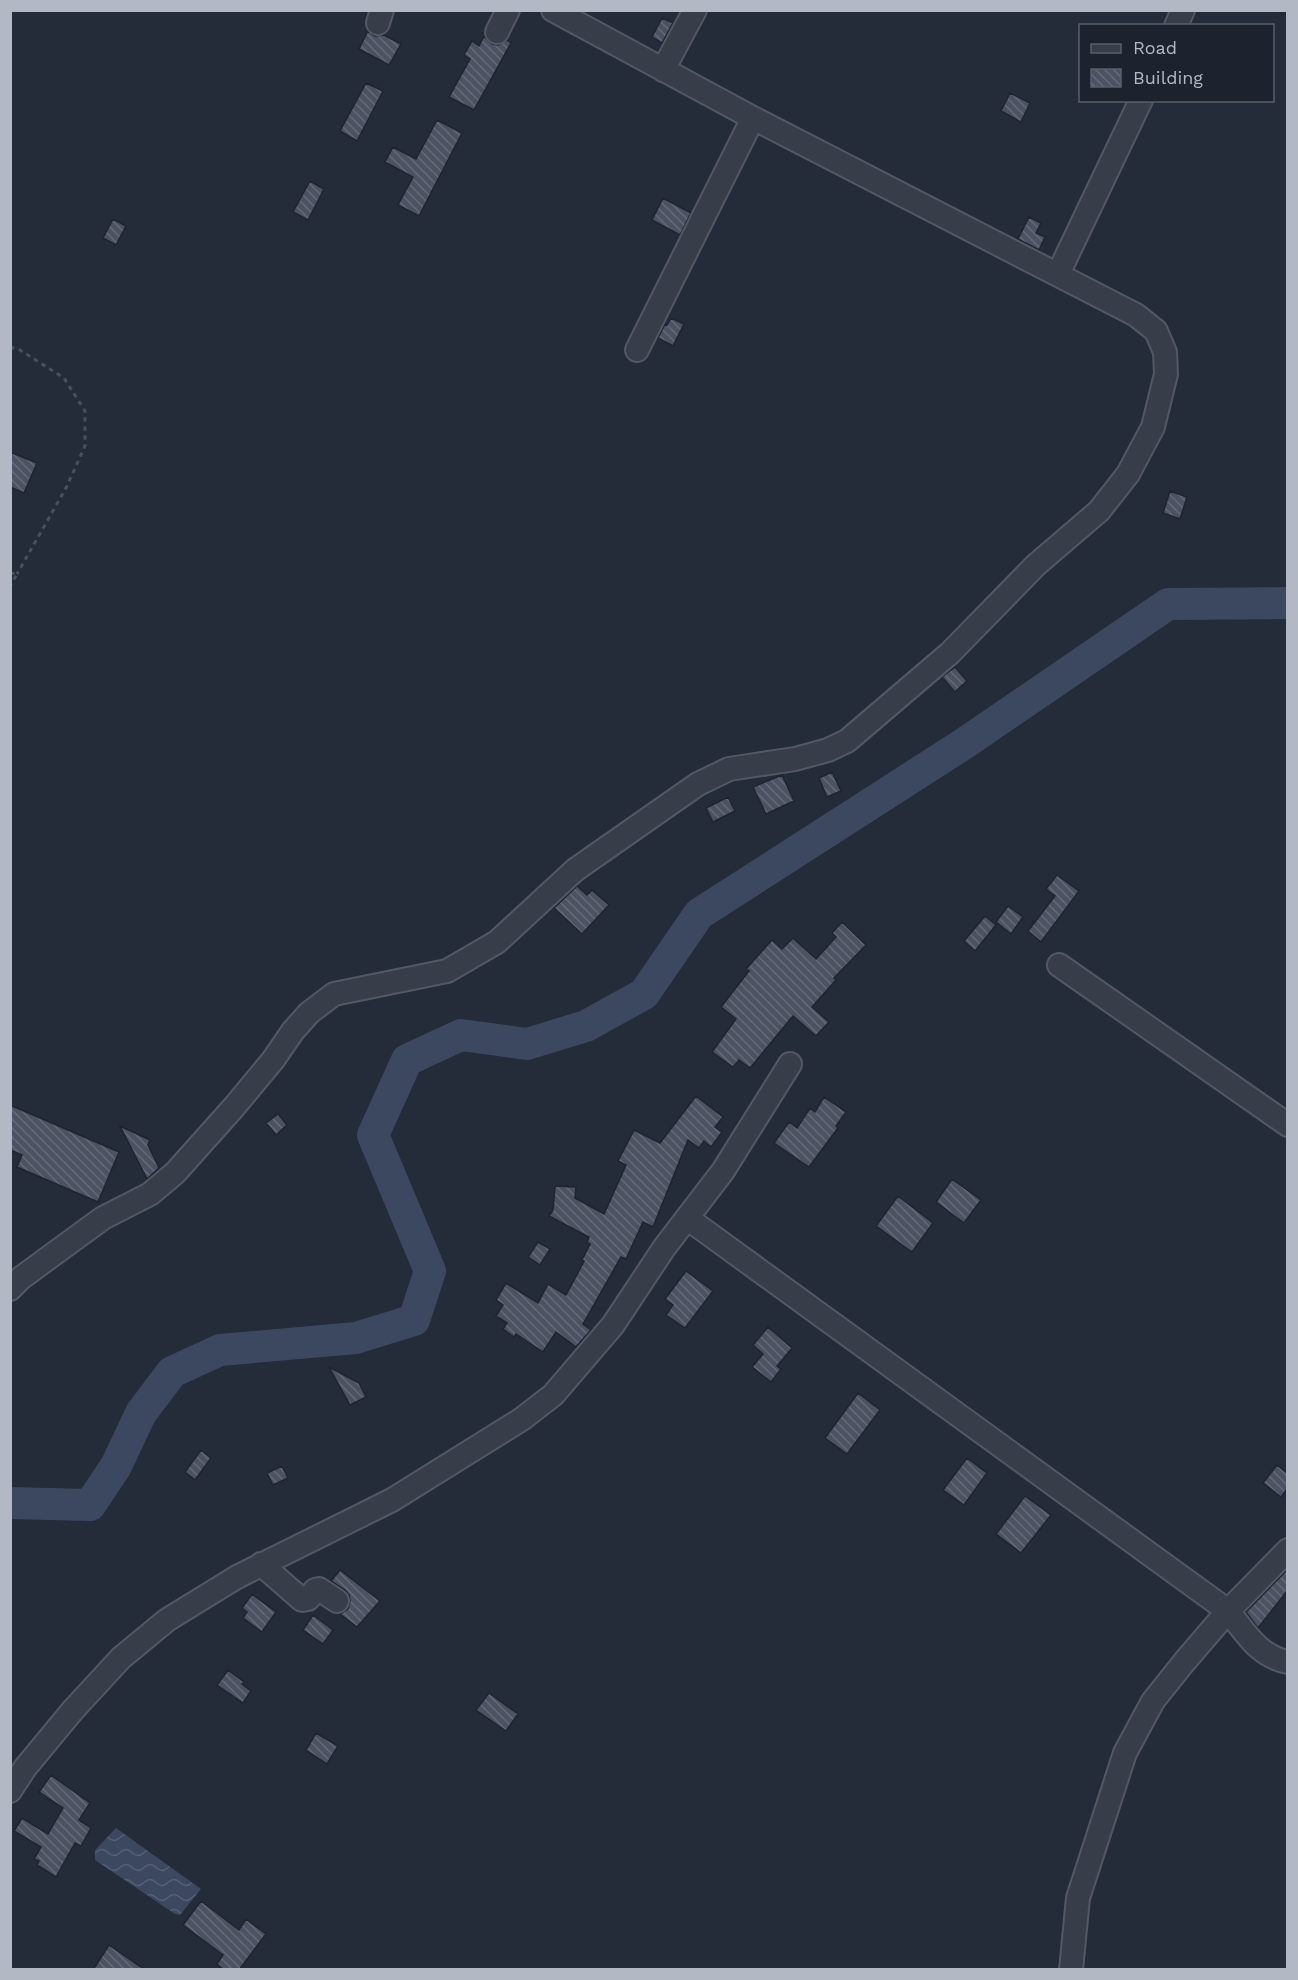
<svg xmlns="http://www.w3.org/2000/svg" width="1298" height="1980" font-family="'Work Sans',sans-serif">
  <defs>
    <pattern id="water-waves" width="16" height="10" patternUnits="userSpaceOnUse" patternTransform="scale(1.5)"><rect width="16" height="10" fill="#3b4860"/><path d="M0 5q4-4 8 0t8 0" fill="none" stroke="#556075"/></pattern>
    <pattern id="building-back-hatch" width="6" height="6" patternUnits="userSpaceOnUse" patternTransform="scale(1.5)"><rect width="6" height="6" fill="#4b5262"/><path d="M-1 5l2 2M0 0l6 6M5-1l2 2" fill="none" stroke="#636977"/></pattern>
  </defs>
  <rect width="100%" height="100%" fill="#242b39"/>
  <path fill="url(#water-waves)" d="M 116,1828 L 201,1889 L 180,1915 L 175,1914 L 95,1860 L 95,1850 Z"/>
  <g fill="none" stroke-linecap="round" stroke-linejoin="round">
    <path stroke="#3b4860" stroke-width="32" d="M 10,1503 L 90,1505 L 116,1466 L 141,1413 L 172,1372 L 220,1350 L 356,1338 L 414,1320 L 430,1271 L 373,1135 L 407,1060 L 461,1035 L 527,1044 L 586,1026 L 644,994 L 699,914 L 965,743 L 1168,604 L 1288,603"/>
  </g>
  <path fill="url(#building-back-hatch)" stroke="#1f2530" stroke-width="1.5" d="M 662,18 L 673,23 L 662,43 L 652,37 Z
    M 368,31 L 375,36 L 384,35 L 401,44 L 389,65 L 359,49 Z
    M 484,36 L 492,44 L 498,45 L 507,40 L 511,43 L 474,110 L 449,97 L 470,59 L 464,55 L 472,41 L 479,46 Z
    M 366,83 L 383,91 L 357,141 L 340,131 Z
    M 1010,93 L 1030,103 L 1021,122 L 1001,111 Z
    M 437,120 L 462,133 L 419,216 L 398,205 L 413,177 L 385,162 L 393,147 L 416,159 Z
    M 310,181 L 324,189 L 308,220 L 293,212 Z
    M 663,198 L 691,213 L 680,235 L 652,220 Z
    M 1029,217 L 1041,223 L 1036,233 L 1045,237 L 1039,250 L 1018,239 Z
    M 113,219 L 126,226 L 116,245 L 103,238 Z
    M 671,318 L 684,324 L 673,346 L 658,338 L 665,324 L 667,325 Z
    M 10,452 L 37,463 L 24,493 L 10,487 Z
    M 1170,491 L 1187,497 L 1180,519 L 1163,513 Z
    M 955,667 L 967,681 L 955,692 L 942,677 Z
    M 832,772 L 841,791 L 827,797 L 819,778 Z
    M 782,775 L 794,801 L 766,814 L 753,787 Z
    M 728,797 L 735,811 L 713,822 L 706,808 Z
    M 1057,875 L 1079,891 L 1041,942 L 1028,931 L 1055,896 L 1046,889 Z
    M 577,886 L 587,895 L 592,890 L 609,905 L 582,934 L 554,908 Z
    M 1008,906 L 1023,917 L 1011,934 L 996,922 Z
    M 985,916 L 996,925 L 975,951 L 964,941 Z
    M 842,922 L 866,945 L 834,978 L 836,980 L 812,1007 L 829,1022 L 816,1036 L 793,1016 L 750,1068 L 739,1060 L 733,1067 L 712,1052 L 736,1019 L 721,1007 L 749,971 L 746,969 L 772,940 L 782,949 L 793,938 L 816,959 L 836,937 L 832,933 Z
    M 696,1096 L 723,1117 L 715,1127 L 722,1132 L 711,1147 L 704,1141 L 699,1148 L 688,1140 L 653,1227 L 643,1222 L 626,1259 L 621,1257 L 583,1324 L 591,1330 L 576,1347 L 556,1332 L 543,1352 L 516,1334 L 514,1337 L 503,1329 L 507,1323 L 496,1316 L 503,1305 L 496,1300 L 506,1283 L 538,1303 L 548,1284 L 566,1295 L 581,1267 L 584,1261 L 582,1260 L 590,1244 L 587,1242 L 589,1237 L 549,1216 L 553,1210 L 555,1186 L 576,1187 L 575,1198 L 604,1214 L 626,1165 L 618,1161 L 634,1130 L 660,1143 Z
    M 824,1097 L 846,1112 L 836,1126 L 838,1128 L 809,1167 L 774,1143 L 789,1122 L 797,1128 L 810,1108 L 815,1112 Z
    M 10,1105 L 119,1152 L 98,1202 L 17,1167 L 22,1155 L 10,1150 Z
    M 278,1114 L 287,1125 L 276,1135 L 266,1123 Z
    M 120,1126 L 150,1140 L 148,1145 L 159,1168 L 147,1179 Z
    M 952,1179 L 981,1200 L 964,1223 L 936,1202 Z
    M 898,1196 L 933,1223 L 912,1252 L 876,1226 Z
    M 538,1242 L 550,1249 L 540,1265 L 528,1257 Z
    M 686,1271 L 713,1291 L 685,1328 L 666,1315 L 673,1305 L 665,1299 Z
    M 768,1327 L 792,1348 L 777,1366 L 781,1369 L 771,1382 L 752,1367 L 763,1354 L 753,1345 Z
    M 329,1367 L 359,1383 L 366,1397 L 350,1405 Z
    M 858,1393 L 880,1410 L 847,1454 L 825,1438 Z
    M 201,1450 L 211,1458 L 195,1480 L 185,1472 Z
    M 967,1458 L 987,1473 L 964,1505 L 943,1490 Z
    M 1277,1465 L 1287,1473 L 1287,1489 L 1281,1497 L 1263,1483 Z
    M 282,1466 L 288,1478 L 273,1485 L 267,1473 Z
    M 1025,1496 L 1051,1515 L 1021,1553 L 996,1534 Z
    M 340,1570 L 380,1601 L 357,1627 L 340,1614 L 348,1609 L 350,1601 L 349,1595 L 345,1590 L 331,1581 Z
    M 1287,1570 L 1287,1591 L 1258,1628 L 1246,1612 Z
    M 252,1594 L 276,1612 L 262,1632 L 243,1618 L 247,1612 L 242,1608 Z
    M 313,1615 L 333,1630 L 323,1644 L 303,1630 Z
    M 228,1670 L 244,1682 L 242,1684 L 251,1691 L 243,1703 L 217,1685 Z
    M 489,1693 L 518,1714 L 506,1731 L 476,1710 Z
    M 316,1733 L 338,1746 L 327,1764 L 306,1750 Z
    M 51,1775 L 90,1803 L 79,1820 L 91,1828 L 81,1846 L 75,1843 L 56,1877 L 37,1865 L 39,1861 L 34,1859 L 41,1847 L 14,1831 L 22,1818 L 48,1834 L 63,1808 L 39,1792 Z
    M 201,1901 L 239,1930 L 246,1919 L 266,1934 L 239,1970 L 224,1970 L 217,1964 L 223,1955 L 183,1925 Z
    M 109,1945 L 145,1970 L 93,1970 Z"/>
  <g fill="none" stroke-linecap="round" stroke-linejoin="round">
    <defs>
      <path id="minor" d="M 378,23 L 382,10
        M 1176,26 L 1183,10
        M 497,32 L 508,10
        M 663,70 L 695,10
        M 1058,274 L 1141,100
        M 637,350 L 753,118
        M 1059,965 L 1288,1125
        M 687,1218 L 1228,1611 C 1246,1633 1258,1656 1288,1662
        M 10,1289 L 21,1278 L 103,1218 L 150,1194 L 175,1173 L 234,1107 L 273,1060 L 293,1031 L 309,1013 L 334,994 L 447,971 L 497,942 L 575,870 L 698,784 L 729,769 L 795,759 L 828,750 L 847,741 L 950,653 L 1036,565 L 1099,511 L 1128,474 L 1153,427 L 1166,374 L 1165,352 L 1156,331 L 1136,315 L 753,118 L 553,10
        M 261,1564 L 302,1600 L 308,1599 L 315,1590 L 319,1589 L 337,1601
        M 10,1791 L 25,1768 L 73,1710 L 121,1658 L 167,1620 L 237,1577 L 392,1500 L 522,1419 L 553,1395 L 613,1325 L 664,1248 L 723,1171 L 790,1064
        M 1071,1970 L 1078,1898 L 1125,1753 L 1153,1701 L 1185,1661 L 1228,1611 L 1288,1550"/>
    </defs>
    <use href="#minor" stroke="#535864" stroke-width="26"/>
    <path stroke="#445357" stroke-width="3" stroke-dasharray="4.5 4.5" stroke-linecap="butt" d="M 10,347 L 20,350 L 64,378 L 85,411 L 85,446 L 66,488 L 17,574
      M 10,573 L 17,574 L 10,586"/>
    <use href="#minor" stroke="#383e49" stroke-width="22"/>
  </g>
  <rect width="1298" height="1980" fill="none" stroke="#b3b8c5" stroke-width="24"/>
  <rect x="1079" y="24" width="195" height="78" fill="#1d232e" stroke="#595f6a" stroke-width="1.5"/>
  <rect x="1091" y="44" width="30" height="9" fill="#383e49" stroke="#595f6a" stroke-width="1.5"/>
  <text x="1133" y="54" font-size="18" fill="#b3b8c5">Road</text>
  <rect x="1091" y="69" width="30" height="18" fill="url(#building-back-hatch)" stroke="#595f6a" stroke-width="1.5"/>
  <text x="1133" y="84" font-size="18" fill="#b3b8c5">Building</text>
</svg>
